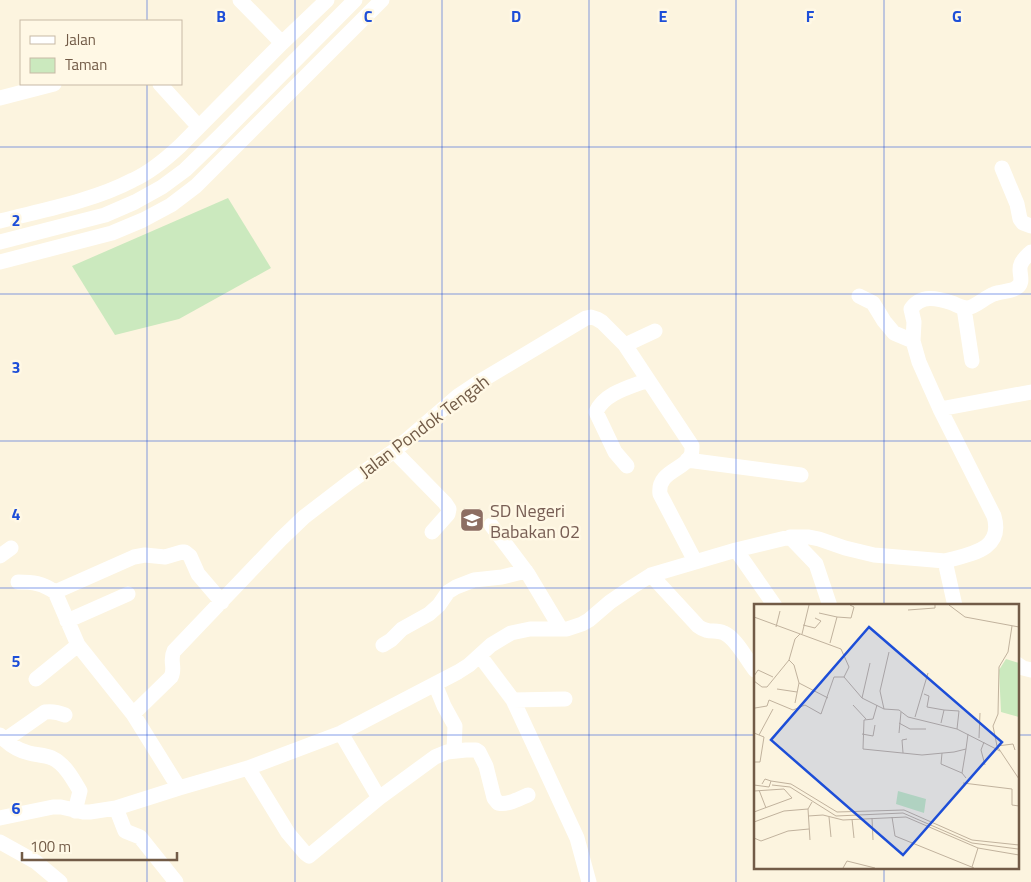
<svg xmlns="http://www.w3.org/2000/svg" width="1031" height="882" font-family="'Titillium Web',sans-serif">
  <rect width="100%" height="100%" fill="#fcf4df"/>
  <path fill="#cbe9be" d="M 228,198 L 271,268 L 179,319 L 115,335 L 72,266 Z"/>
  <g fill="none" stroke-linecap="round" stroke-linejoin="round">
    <path stroke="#fff" stroke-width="15" d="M 240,0 L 282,43
      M 160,84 L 199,127
      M 0,98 L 54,84
      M 1002,168 L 1017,204 L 1020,219 L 1023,223 L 1031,226
      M 0,221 C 43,210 93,201 133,180 C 151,172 166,159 180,146 L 282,43 L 327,0
      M 0,242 L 105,215 L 135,202 L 162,187 L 185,170 L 219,137 L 355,0
      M 0,262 L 112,233 L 143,220 L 171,205 L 196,186 L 382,0
      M 859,296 L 873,303 L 884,321 L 894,333 L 913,341
      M 964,308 L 972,361
      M 625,345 L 655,331
      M 940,409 L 1031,392
      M 394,451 L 445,503 L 449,509 L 448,514 L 432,532
      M 687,460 L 801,475
      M 627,466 L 615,452 L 596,412 C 604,393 630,387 648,380
      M 491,525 L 528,574 L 561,629
      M 790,537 L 816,564 L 830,606
      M 736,550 L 775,606
      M 0,556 L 11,548
      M 945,561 C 970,554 1004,550 994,516 L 940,409 L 919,362 L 913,341 L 914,322 L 911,309 C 921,294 937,298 952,303 C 957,305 961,308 967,308 C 976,307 985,297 994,294 C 1001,291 1010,292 1016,288 C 1026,282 1017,272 1021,264 C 1023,259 1028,255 1031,252
      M 651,575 L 698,626 C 708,634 715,629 724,633 C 736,638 747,660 755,670
      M 18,582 C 33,582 42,583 55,592 L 78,645 L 133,714
      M 55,592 L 134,557 L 145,555 L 165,557 L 182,552 L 185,552 L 190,556 L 198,574 L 222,602
      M 67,621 L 128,594
      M 383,645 L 391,640 L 402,629 L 429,614 L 439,605 L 448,592 L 456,587 L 474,580 L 502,577 L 526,571
      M 480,656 L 513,700 L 577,838 L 589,882
      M 1017,664 L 1023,668 L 1031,670
      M 36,679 L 78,645
      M 435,684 L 444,706 L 455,726 L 454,750
      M 513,700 L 565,699
      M 341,733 L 379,798 L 435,757 L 447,752 L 466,750 L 476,750 L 479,752 L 486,766 L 494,798 L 498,803 C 509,805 518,799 528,795
      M 0,735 C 8,744 17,750 29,753 C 37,755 45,755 52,758 C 65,764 73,779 80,791 L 75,811
      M 5,740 L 45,712 C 52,711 58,712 65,715
      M 248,768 L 288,833 L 305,853 L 309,856 L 379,798
      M 179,788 L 133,714 L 171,677 C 176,668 169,661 174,651 L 281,539 L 304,517 L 351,481 L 394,451 L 458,396 L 479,382 L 586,318 L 591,317 L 597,319 L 602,322 L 625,345 L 692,446 C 692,448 692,453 691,455 C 685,470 657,471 660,494 L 695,561
      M 116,808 L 125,831 L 140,837 L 176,882
      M 0,818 L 53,807 L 61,807 L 83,812 L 90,812 L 116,808 L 179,788 L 248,768 L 341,733 L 458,672 L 469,665 L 491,645 L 511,633 L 530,629 L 567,629 L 582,624 L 589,620 L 610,602 L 632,587 L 651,575 L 736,550 L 790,537 L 809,537 L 819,539 L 845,548 L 874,555 L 945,561 L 955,606
      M 0,842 L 36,862 L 60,882"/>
  </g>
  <path fill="none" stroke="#1d4ed8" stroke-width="1" stroke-opacity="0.55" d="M 147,0 L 147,21M 295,0 L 295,882M 442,0 L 442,882M 589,0 L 589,882M 736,0 L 736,882M 884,0 L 884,606M 147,84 L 147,882M 0,147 L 1031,147M 0,294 L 1031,294M 0,441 L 1031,441M 0,588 L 1031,588M 0,735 L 755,735M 1017,735 L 1031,735M 884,868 L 884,882"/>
  <defs>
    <symbol id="school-square" viewBox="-11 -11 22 22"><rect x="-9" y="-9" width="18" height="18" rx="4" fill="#8d6e63" stroke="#fff8e5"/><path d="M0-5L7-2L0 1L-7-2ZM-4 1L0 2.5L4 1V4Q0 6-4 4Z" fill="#fff"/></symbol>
  </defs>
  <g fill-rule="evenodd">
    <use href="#school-square" x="458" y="506" width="28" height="28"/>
  </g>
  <g text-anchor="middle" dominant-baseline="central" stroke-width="5" stroke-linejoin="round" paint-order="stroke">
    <g font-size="18" fill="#725b47" stroke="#fff8e5">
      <text transform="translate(424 426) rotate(-37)">Jalan Pondok Tengah</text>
    </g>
    <g font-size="18" fill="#785e54" stroke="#fff8e5" text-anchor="start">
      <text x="490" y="510">SD Negeri<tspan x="490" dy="21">Babakan 02</tspan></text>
    </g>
  </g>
  <g transform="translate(754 604)">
    <rect width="265" height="265" fill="#fcf4df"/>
    <path d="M 252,55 L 265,59 L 265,113 L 247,108 L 245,66 ZM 144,187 L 172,195 L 170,209 L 142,200 Z" fill="#cbe9be"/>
    <path fill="none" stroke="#c1b29d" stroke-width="1" d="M 195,1 L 211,13 L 265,23M 154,6 L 181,4 L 181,1M 65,9 L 83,13 L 76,39M 0,13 L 87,45 L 95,63 L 90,73 L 108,94 L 130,105 L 145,106 L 154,113 L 203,125 L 246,147M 83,13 L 97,14 L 100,3 L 96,1M 49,21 L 61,24 L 67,17 L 61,14M 258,22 L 254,48 L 245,63 L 244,110 L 239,122 L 243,142 L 265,175M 22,23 L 26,7M 48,30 L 55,1M 35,56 L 40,61 L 45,79 L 41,99M 0,72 L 4,66 L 19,73M 0,77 L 8,83 L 13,83 L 35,56 L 41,35 L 46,30M 45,79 L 74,94M 23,85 L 43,88M 170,90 L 175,92 L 173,103 L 190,106 L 187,119M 108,94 L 116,59M 99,101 L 112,115M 123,101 L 119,115 L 110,116 L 109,145 L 168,151 L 200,148 L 212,145 L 214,130M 1,104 L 13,102 L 15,96 L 39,106 L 51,101 L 67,110 L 80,73 L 90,73M 130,105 L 126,87 L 135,48M 190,106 L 205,107 L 203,125M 161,113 L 174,69M 145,119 L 156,125 L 172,125M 0,129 L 10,133 L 6,158 L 0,158M 145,129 L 147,108M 108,130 L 119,132 L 121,121M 5,131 L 19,105M 225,134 L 226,109M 230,138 L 227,146 L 231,161M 243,142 L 259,140 L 261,146M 212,145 L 208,169 L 212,174M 149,149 L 148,136 L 153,135M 188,149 L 187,160 L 208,169M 17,177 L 37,180 L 83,208 L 150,206 L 218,236 L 265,241M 209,179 L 258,185 L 258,201 L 265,202M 0,181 L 15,183 L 17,177 L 11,175 L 8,180M 18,181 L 36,183 L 82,212 L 149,209 L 218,239 L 264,245M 5,186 L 12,204M 0,187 L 30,185 L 38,194 L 0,208M 54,212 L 69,211 L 89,216 L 152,213 L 224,244 L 218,263M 75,213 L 77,233M 138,213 L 141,232 L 220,264M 118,214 L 119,236M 98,215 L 100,234M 0,218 L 30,207 L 54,205M 0,234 L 7,237 L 34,227 L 55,225M 56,236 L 54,205 L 58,198M 224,244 L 265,251M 89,264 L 93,257 L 121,264"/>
    <path fill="#1d4ed8" fill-opacity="0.15" stroke="#1d4ed8" stroke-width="2.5" d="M 115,23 L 248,138 L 149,251 L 17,136 Z"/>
    <rect width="265" height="265" fill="none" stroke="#725b47" stroke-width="2.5"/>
  </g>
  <g font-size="16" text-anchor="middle" font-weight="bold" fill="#1d4ed8" stroke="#fff8e5" stroke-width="5" stroke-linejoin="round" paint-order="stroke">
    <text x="221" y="22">B</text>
    <text x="368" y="22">C</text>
    <text x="516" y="22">D</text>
    <text x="663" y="22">E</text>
    <text x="810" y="22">F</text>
    <text x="957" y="22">G</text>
    <text x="16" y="226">2</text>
    <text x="16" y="373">3</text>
    <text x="16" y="520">4</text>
    <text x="16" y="667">5</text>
    <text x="16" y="814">6</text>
  </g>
  <rect x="20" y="20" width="162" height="65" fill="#fff8e5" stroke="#c7b9a6"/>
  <rect x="30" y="36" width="25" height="8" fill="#ffffff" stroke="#c7b9a6"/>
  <text x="65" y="45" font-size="15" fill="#725b47">Jalan</text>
  <rect x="30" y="58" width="25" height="15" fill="#cbe9be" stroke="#c7b9a6"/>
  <text x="65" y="70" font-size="15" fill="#725b47">Taman</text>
  <path d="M22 852v8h155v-8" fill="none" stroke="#725b47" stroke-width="2.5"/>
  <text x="30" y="852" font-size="15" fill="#725b47" stroke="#fff8e5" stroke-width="4" paint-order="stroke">100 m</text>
</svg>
